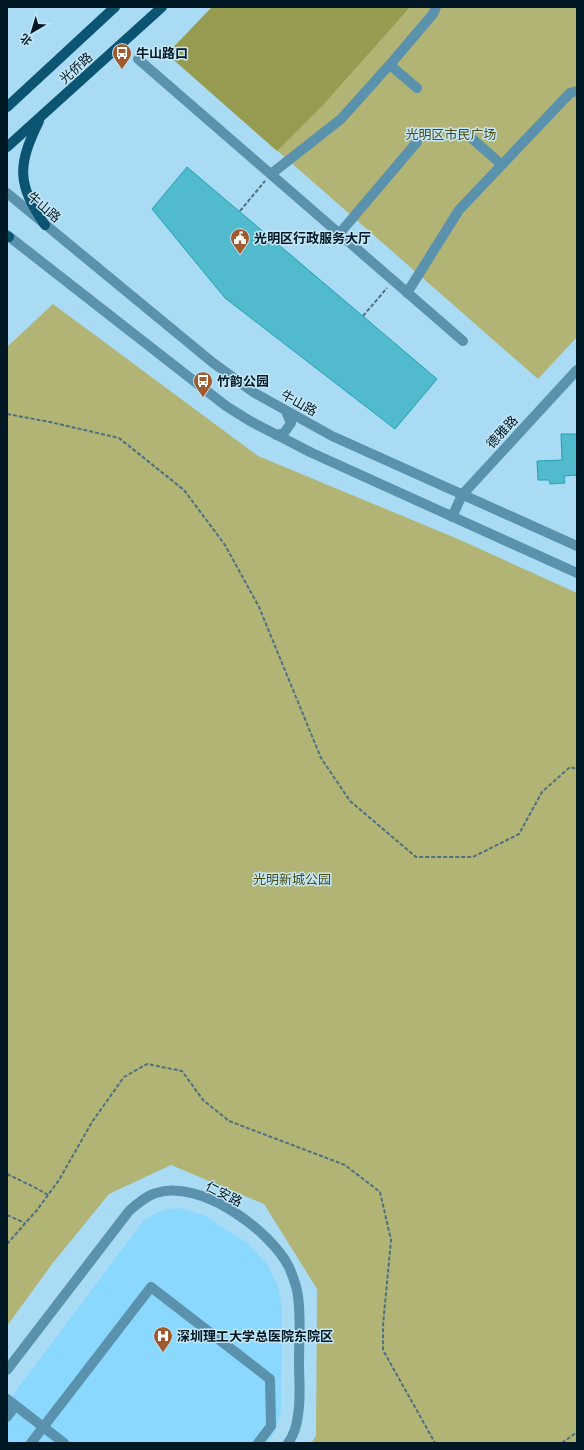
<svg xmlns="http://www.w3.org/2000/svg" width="584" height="1450" font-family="Poppins,'Noto Sans SC',sans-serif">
  <rect width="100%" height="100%" fill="#a9dbf5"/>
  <path fill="#8bd8fe" d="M 179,1208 L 204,1215 L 248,1244 L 267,1264 L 278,1286 L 282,1309 L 281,1411 L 275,1431 L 270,1440 L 267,1443 L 7,1443 L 7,1403 L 143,1221 L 154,1214 L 166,1209 Z"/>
  <path fill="#b1b474" d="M 212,7 L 577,7 L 577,337 L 538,379 L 167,54 Z
    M 53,304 L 258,456 L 458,539 L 577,593 L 577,1443 L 311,1443 L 316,1436 L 317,1289 L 264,1204 L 171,1165 L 109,1194 L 52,1264 L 7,1326 L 7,347 Z"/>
  <path fill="#979b4f" d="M 212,7 L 410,7 L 323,105 L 277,151 L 167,54 Z"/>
  <path fill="#51bacc" stroke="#23a1b5" d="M 187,167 L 437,379 L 395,429 L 225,298 L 152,209 Z
    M 561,434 L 577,434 L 577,482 L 576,475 L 564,476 L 565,483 L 550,484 L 549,480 L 538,480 L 537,461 L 562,460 Z"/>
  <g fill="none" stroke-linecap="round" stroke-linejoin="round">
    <path stroke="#4d7183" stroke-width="2" stroke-dasharray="4 2" stroke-linecap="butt" d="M 240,211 L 265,181
      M 363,316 L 387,288
      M 7,414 L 50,422 L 119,438 L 184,490 L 225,545 L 259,607 L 321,758 L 350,801 L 416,857 L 473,857 L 519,834 L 542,792 L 570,767 L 577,769
      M 7,1174 L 34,1187 L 48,1195
      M 7,1215 L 25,1223
      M 7,1244 L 37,1210 L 59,1180 L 92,1122 L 124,1077 L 147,1064 L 182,1071 L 203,1100 L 229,1121 L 345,1165 L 380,1192 L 391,1240 L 383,1325 L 383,1350 L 435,1443
      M 562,1443 L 577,1432"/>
    <path stroke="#5a92ad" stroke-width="10" d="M 138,59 L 463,341
      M 390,65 L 417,88
      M 468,135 L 502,165
      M 271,174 L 341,119 L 393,61 L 433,14 L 436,7
      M 7,193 L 212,362 L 253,392 L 332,436 L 577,546
      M 339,234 L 417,142
      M 7,235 L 226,406 L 250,421 L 312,453 L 577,573
      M 407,293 L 459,210 L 570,93 L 577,91
      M 276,435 L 284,433 L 291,423 L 286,411
      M 452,517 L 462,495 L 577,370
      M 7,1370 L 129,1211 C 137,1204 146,1196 156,1193 C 201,1179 270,1230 289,1267 C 293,1277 297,1286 298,1296 C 301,1318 299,1341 299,1363 C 299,1380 301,1398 298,1415 C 297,1424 294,1435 288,1443
      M 7,1399 L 64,1443
      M 7,1417 L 15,1406
      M 31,1443 L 151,1287 L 270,1379 L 271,1426 L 258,1443"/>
    <path stroke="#0b5572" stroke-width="10" d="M 7,107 L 115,7
      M 39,121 C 17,166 17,184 45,225
      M 7,147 L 162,7
      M 7,236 L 9,237"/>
  </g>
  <defs>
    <symbol id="bus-pin" viewBox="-11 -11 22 30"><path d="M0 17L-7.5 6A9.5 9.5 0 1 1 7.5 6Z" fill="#a05a2e" stroke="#c4e6f7"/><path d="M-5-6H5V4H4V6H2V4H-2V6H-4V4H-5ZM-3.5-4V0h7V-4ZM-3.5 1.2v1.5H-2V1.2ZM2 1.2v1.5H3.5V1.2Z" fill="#fff"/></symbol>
    <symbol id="civic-pin" viewBox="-11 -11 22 30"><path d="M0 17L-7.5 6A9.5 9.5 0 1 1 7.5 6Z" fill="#a05a2e" stroke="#c4e6f7"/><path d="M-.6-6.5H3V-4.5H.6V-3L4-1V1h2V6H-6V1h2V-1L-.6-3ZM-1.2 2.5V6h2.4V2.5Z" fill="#fff"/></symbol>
    <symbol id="hospital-pin" viewBox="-11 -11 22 30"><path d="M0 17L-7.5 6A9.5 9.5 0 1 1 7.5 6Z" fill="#a05a2e" stroke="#c4e6f7"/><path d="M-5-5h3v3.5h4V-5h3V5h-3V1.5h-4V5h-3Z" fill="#fff"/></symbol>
  </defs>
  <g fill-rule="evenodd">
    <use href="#bus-pin" x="111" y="42" width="22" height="30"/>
    <use href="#civic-pin" x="229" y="227" width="22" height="30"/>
    <use href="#bus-pin" x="192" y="370" width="22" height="30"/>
    <use href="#hospital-pin" x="152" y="1325" width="22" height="30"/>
  </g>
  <g text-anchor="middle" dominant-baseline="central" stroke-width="3" stroke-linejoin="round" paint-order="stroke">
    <g font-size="13" font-weight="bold" fill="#001824" stroke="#c4e6f7" text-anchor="start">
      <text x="136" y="53">牛山路口</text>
      <text x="254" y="238">光明区行政服务大厅</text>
      <text x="217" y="381">竹韵公园</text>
      <text x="177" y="1336">深圳理工大学总医院东院区</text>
    </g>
    <g font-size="13" fill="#001824" stroke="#c4e6f7">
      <text transform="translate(76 68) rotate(-42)">光侨路</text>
      <text transform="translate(44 207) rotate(40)">牛山路</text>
      <text transform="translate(299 403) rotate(29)">牛山路</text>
      <text transform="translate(502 432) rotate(-47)">德雅路</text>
      <text transform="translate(224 1194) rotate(27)">仁安路</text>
    </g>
    <g font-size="13" fill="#4a4c12" stroke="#c4e6f7">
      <text x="451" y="134">光明区市民广场</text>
      <text x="292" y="879">光明新城公园</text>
    </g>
  </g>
  <rect width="584" height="1450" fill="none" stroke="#001824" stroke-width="16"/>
  <g transform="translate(32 32) rotate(218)" stroke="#c4e6f7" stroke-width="3" paint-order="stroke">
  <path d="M0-3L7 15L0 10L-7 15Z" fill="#001824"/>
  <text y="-6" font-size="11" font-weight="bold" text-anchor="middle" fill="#001824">北</text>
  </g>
</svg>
